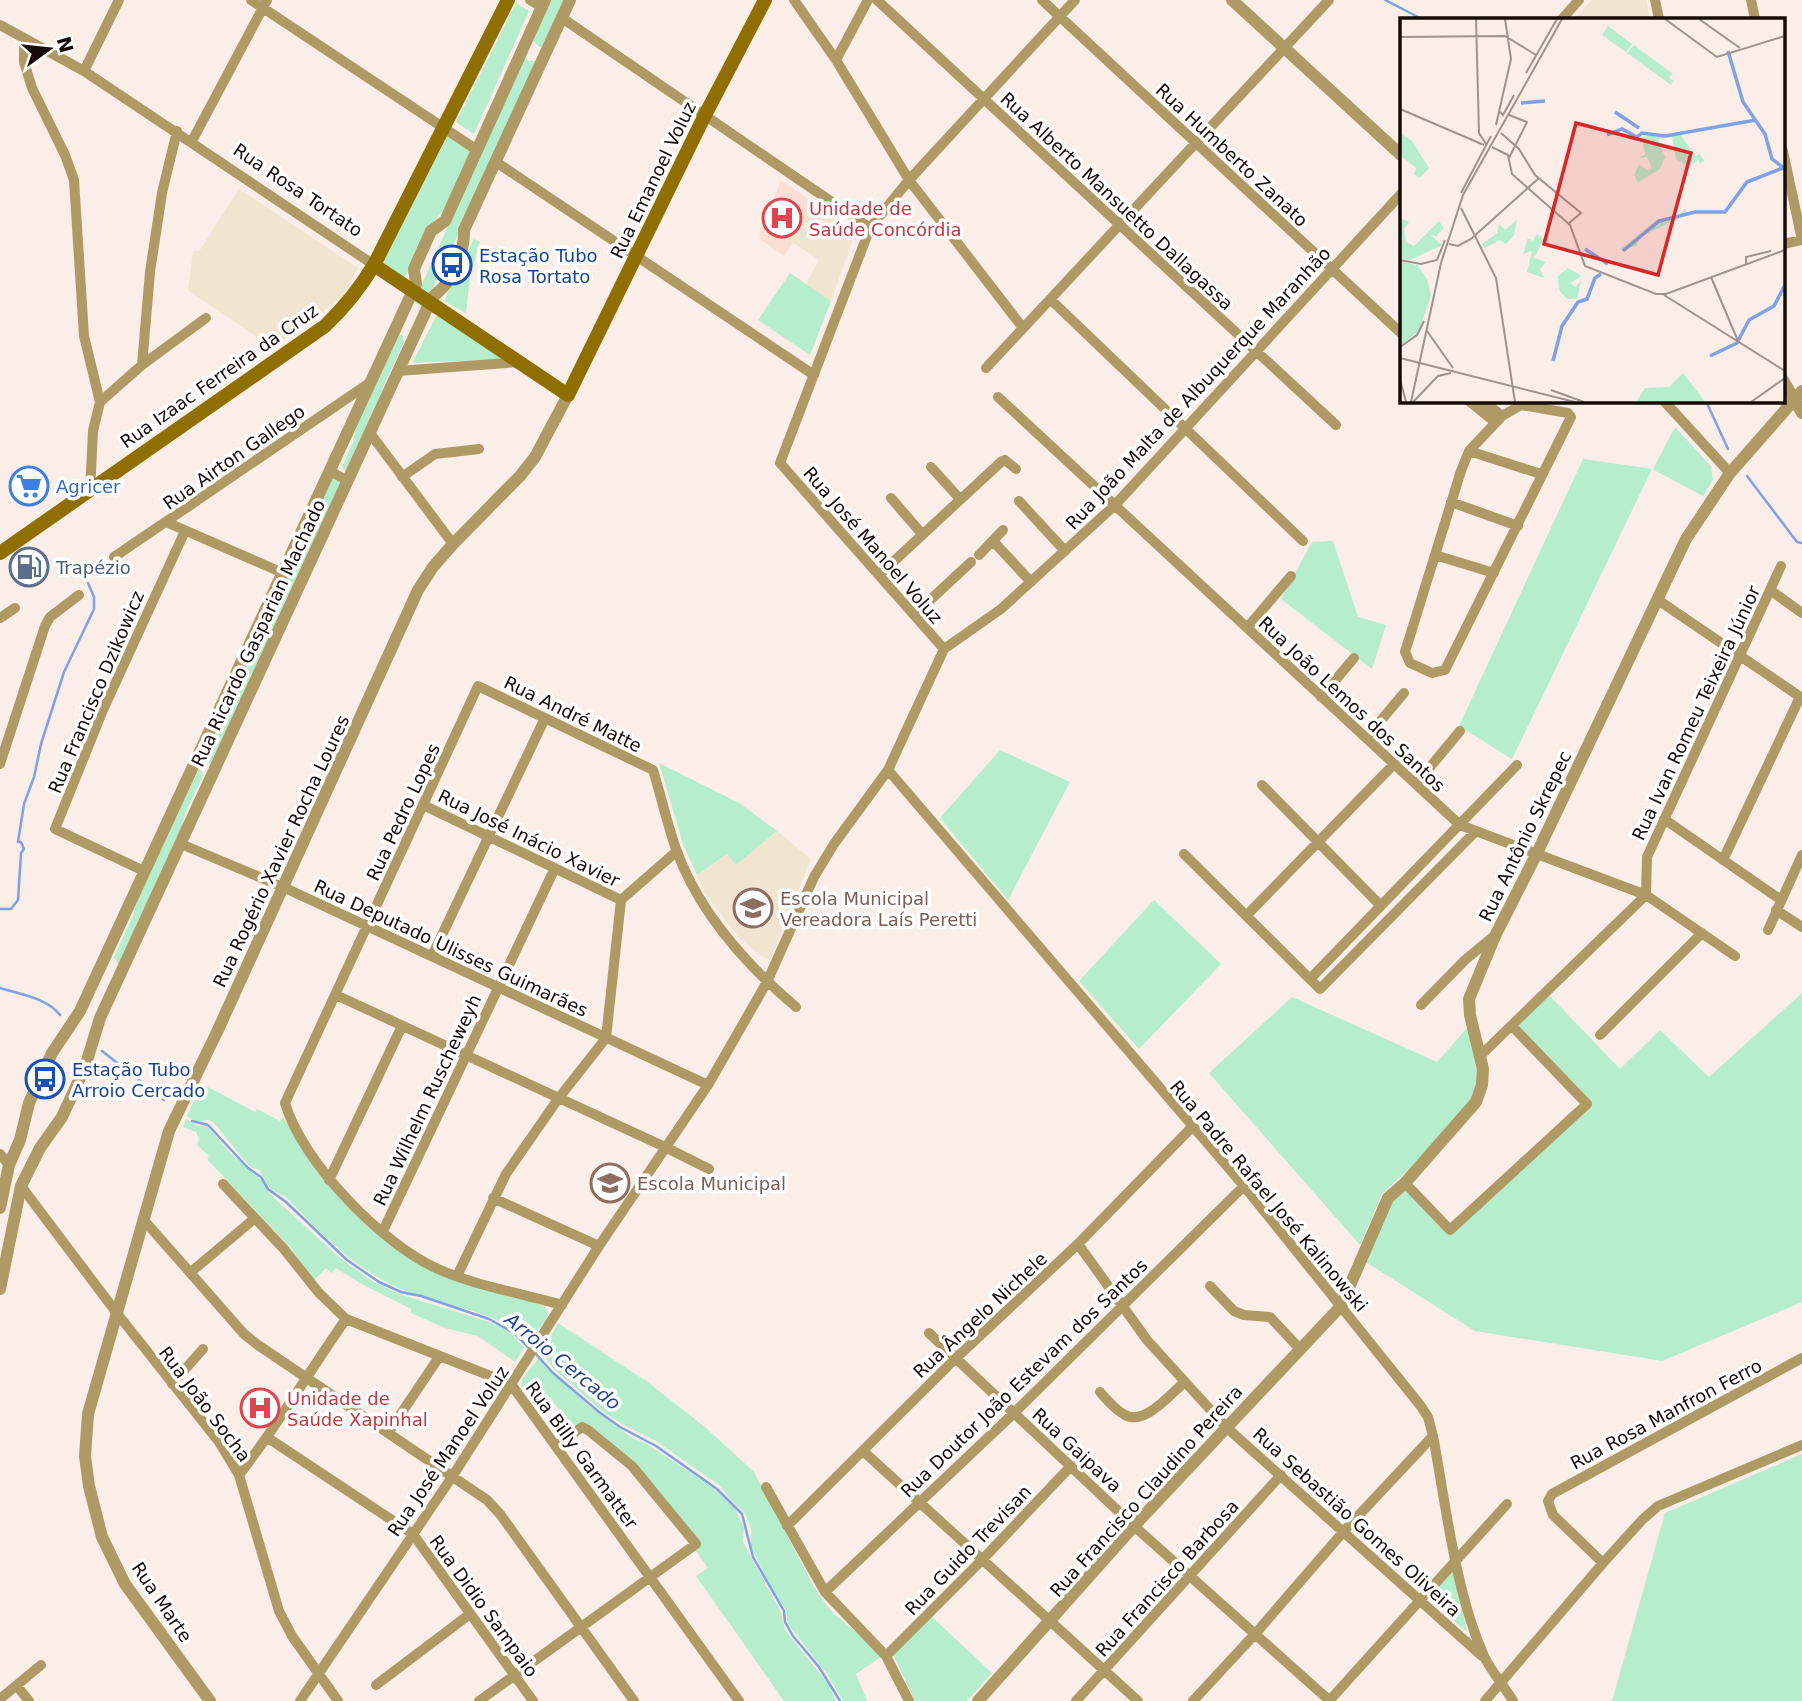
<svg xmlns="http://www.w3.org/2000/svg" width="1802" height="1701" font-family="'DejaVu Sans',sans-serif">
  <rect width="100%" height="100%" fill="#fbede7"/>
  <path fill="#f9dfd4" d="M 781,180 L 810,200 L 786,236 L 793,242 L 784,256 L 759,238 Z"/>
  <path fill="#f1e5d1" d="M 1592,0 L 1646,0 L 1650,19 L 1574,19 Z
    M 239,189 L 358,268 L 342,298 L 273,348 L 188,290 L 193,251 L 200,250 Z
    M 810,200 L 856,231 L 831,301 L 806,284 L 819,260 L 785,237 Z
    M 777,831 L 811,859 L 770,960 L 760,955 L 739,938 L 704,892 L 697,875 L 728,854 L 737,864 Z"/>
  <path fill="#b5edcd" d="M 550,0 L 566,0 L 543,47 L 540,47 L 533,41 Z
    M 516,3 L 529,11 L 474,134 L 456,122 Z
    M 525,54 L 528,61 L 538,61 L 424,308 L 414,302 Z
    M 448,135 L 473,151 L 449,203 L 427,230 L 405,278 L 383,263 Z
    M 474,239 L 480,242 L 470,277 L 466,313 L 444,301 Z
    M 790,273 L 831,301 L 810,355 L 758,320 Z
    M 437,315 L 507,359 L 412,363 Z
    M 399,334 L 403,336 L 404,342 L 383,387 L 378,408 L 346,472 L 342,467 L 353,442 L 357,422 Z
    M 1675,427 L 1711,466 L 1713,480 L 1703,496 L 1652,469 L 1512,759 L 1459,726 L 1583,459 L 1653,469 Z
    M 333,477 L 342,482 L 212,764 L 210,764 L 203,758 Z
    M 1333,541 L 1358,617 L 1386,625 L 1372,669 L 1281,599 L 1312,542 Z
    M 1000,750 L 1070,782 L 1008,900 L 940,818 Z
    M 659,763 L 739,803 L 777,831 L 736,865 L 727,854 L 697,875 L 683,844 Z
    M 199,769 L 203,772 L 203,776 L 185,813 L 180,835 L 120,963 L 118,964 L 114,957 L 133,916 L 137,898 Z
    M 1154,900 L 1221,964 L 1139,1049 L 1079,981 Z
    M 1802,993 L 1802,1302 L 1662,1361 L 1475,1331 L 1361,1259 L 1379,1215 L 1405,1183 L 1450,1230 L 1590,1100 L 1518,1025 L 1548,994 L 1620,1069 L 1660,1030 L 1709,1077 Z
    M 1292,997 L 1437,1062 L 1469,1026 L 1477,1060 L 1479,1092 L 1430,1149 L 1382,1194 L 1360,1245 L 1209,1073 Z
    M 202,1084 L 255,1112 L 257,1109 L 280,1121 L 283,1117 L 316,1170 L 367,1222 L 463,1281 L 543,1305 L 548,1312 L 547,1319 L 528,1343 C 495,1307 444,1308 401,1289 C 356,1270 322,1234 288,1199 C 283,1194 275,1193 270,1188 C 266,1183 263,1175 259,1170 L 250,1167 L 213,1122 L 208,1120 L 197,1122 L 187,1116 Z
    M 186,1119 L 198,1126 L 208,1127 L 231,1154 L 260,1179 L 274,1198 L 340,1258 L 372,1281 L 399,1294 L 492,1323 L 511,1333 L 524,1348 L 515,1362 L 478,1336 L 445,1328 L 411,1313 L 411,1309 L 360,1283 L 336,1268 L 332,1273 L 326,1268 L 314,1280 L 289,1246 L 207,1159 L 209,1156 L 197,1145 L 199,1139 L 196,1132 L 183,1127 Z
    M 558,1323 L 646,1381 L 705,1427 L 754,1472 L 813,1585 L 825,1603 L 834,1614 L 872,1645 L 881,1657 L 856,1674 L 867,1701 L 843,1701 L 827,1674 L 788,1624 L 786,1610 L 773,1591 L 751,1547 L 751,1529 L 745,1513 L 731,1500 L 719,1485 L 656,1441 L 622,1424 L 602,1411 L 555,1370 L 542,1354 Z
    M 539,1358 L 552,1373 L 590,1407 L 634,1439 L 644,1442 L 712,1487 L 735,1509 L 744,1527 L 743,1542 L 780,1610 L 785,1630 L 829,1685 L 836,1701 L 784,1701 L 696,1576 L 708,1568 L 636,1466 L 577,1427 L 563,1415 L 550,1397 L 537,1407 L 521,1386 L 522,1379 Z
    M 1802,1454 L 1802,1701 L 1612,1701 L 1665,1513 Z
    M 1453,1567 L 1467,1632 L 1426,1597 Z
    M 930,1615 L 992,1673 L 967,1701 L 915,1701 L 892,1652 Z"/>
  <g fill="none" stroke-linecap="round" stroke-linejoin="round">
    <path stroke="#7fa2e6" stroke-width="2.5" d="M 1385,0 L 1422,19
      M 1706,401 L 1728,449
      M 1747,476 L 1797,542 L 1802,543
      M 0,909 L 11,909 L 18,900 L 21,853 L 24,849 L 21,842 L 18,842 L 24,804 L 34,777 L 41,744 L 64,672 L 94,609 L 94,597 L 88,583
      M 0,988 C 19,994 47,998 60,1015
      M 102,1051 L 164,1100
      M 192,1121 L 208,1125 L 248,1168 L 261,1177 L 268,1189 L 286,1202 L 347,1260 L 379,1282 L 401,1292 L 421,1296 L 489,1319 L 514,1333 L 530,1349
      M 535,1353 L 553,1373 L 599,1412 L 620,1427 L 656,1446 L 717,1489 L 742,1514 L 753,1557 L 784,1611 L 785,1622 L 793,1636 L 819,1667 L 840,1701"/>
    <path stroke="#af9a65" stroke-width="10" d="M 251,0 L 477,150
      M 530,0 L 542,7
      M 794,0 L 836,60 L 909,180 L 1023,328
      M 877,0 L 1336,425
      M 1042,0 L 1401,333
      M 1655,0 L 1659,19
      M 1751,0 L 1755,19
      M 562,18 L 870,228
      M 1562,19 L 1579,0
      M 0,25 L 84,71 L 374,265
      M 24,38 L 24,62 L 32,88 L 65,155 L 74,180 L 84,336 L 100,402 L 93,431 L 90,492
      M 836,60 L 868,0
      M 84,71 L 119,0
      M 192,141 L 267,0
      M 1783,151 L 1802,240
      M 496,162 L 814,375
      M 1783,244 L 1802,240
      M 1050,299 L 1303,541
      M 142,365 L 150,272 L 162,193 L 177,131
      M 986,368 L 1329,0
      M 398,371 L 519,362
      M 998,397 L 1460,825 L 1646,895 L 1735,956
      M 1469,401 L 1495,422
      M 1483,401 L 1502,416
      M 1664,401 L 1730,473
      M 100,402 L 142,365 L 206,318
      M 1521,405 L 1568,413 L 1571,417 L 1445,670 L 1432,673 L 1410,663 L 1405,652 L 1461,471 L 1469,451 L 1502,416 Z
      M 370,433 L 453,544
      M 1469,451 L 1541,474
      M 931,467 L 960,499
      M 330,471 L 348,481
      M 402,477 L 435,454 L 479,449
      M 891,498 L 922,534
      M 1019,501 L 1065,551
      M 1451,502 L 1518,526
      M 166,522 L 283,573
      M 993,541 L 1031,582
      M 979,555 L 1003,530
      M 1435,555 L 1494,573
      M 114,557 L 371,382
      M 879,575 L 1002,461 L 1005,460 L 1016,469
      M 1770,590 L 1802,613
      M 1658,600 L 1802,698
      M 914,615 L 971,562
      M 0,618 L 15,608
      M 1247,628 L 1291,576
      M 944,649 L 780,463 L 870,228 L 909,180 L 1075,0
      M 1321,697 L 1354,658
      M 1366,738 L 1404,693
      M 0,764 L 45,626 L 50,617 L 79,595
      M 888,770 L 1244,1186 L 1420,1405 L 1428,1417 L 1433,1436 C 1446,1505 1455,1591 1484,1656 C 1490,1670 1505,1687 1513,1701
      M 1416,784 L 1460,731
      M 1262,785 L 1381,906
      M 423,805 L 621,900
      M 1664,819 L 1781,900
      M 181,844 L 283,887 L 708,1085
      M 1184,854 L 1320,989 L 1476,831
      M 1723,860 L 1800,697
      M 144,871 L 55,829 L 103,710 L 185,531
      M 1776,910 L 1802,927
      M 1247,915 L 1394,764
      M 1768,930 L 1802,855
      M 432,956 L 545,718
      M 1310,979 L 1517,765
      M 336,995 L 665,1147 L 709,1169
      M 1421,1005 L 1465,960 L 1494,936
      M 1600,1035 L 1702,933
      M 1480,1056 L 1646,895 L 1647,857 L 1781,566
      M 0,1154 L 9,1165
      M 329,1180 L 402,1026
      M 1405,1183 L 1450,1230 L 1587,1104 L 1512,1026
      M 223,1184 L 283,1248 L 319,1293 L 346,1319 L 511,1384 L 739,1701
      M 21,1186 L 116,1312 L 219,1442 L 239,1475 L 279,1611 L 292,1636 L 338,1701
      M 493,1198 L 599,1246
      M 143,1219 L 244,1334 L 258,1345 L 487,1500 L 500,1514 L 634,1701
      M 383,1231 L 555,868
      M 1078,1244 L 1147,1340 L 1226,1427 L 1482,1656
      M 191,1272 L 254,1219
      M 457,1276 L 506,1174 L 558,1099 L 606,1038 L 621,900 L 677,851
      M 1210,1286 L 1234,1311 L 1244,1315 L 1270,1317 L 1300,1349
      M 562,1305 C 524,1294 473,1285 438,1269 C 383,1245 302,1162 285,1103 L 478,686 L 653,770 C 661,796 667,823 676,849 C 699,913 745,964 796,1007
      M 929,1333 L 1134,1526 L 1330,1701
      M 172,1384 L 203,1349
      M 1100,1392 C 1107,1400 1115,1410 1125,1415 C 1145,1426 1170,1394 1185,1382
      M 388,1433 L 439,1357
      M 268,1438 L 413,1534 L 533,1701
      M 863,1451 L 1138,1701
      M 239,1475 C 278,1425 310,1370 346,1319
      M 766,1487 L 825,1592 L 886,1656 L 909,1701
      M 787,1526 L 955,1359 L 1078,1244 L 1193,1126
      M 1603,1563 L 1553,1515 L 1548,1501 L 1552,1494 L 1802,1358
      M 825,1592 L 1014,1413 L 1244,1186
      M 886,1656 L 982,1560 L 1071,1466
      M 376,1685 L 470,1614
      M 17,1686 L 29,1701
      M 0,1699 L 41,1665
      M 300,1701 L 452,1477 L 599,1246 L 708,1085 L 767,982 L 814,877 L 834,844 L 888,770 L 944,649 L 1001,609 L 1115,505 L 1401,194
      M 479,1701 L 696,1544 L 632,1466 L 588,1430 L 582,1427 L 556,1446
      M 1076,1701 L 1281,1475
      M 1193,1701 L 1255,1634 L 1344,1531 L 1433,1436
      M 1329,1701 L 1507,1504
      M 1485,1701 L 1603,1563 L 1642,1520 L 1658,1506 L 1802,1445"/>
    <path stroke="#af9a65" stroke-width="12" d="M 1232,0 L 1401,155
      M 1783,380 L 1802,413
      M 0,1208 L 9,1165 L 20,1140 L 29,1103 L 52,1053 L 80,1011 L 416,284 L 414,269 L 431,231 L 445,221 L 545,0
      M 0,1289 L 21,1186 L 40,1148 L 62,1117 L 85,1067 L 100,1018 L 430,302 C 434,293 440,292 445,285 C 456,273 465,246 464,230 L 570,0
      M 210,1701 L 125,1584 L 102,1537 L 89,1486 L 85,1456 L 88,1414 L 169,1131 L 217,1032 L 418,590 L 433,567 L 453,544 L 520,476 L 535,457 L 568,395
      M 978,1701 L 1134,1526 L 1341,1306 L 1388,1198 L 1405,1183 L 1476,1102 L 1482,1085 L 1483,1069 L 1470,1015 L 1469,999 L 1495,936 L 1537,853 L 1686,539 L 1730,473 L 1802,391"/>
    <path stroke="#8e6f00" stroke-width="14" d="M 374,265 L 568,395 L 704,117 L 765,0
      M 0,553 L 325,326 C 345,307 360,288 374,265 L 508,0"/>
  </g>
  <defs>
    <symbol id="hospital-ring" viewBox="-11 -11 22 22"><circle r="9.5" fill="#fff" stroke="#e0444e" stroke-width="1.5"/><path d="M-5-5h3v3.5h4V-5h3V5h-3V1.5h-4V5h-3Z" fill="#e0444e"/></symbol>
    <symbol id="bus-ring" viewBox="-11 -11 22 22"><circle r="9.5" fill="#fff" stroke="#1a4fb4" stroke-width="1.5"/><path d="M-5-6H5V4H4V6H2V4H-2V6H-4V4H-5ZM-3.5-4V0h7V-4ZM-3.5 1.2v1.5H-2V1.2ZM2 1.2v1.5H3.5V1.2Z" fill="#1a4fb4"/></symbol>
    <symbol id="supermarket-ring" viewBox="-11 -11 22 22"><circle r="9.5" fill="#fff" stroke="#3f7fe0" stroke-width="1.5"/><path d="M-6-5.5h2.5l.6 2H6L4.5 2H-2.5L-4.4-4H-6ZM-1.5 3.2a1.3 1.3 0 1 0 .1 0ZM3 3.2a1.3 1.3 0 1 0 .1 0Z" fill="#3f7fe0"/></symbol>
    <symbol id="fuel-ring" viewBox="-11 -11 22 22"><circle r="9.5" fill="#fff" stroke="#5c6f8a" stroke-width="1.5"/><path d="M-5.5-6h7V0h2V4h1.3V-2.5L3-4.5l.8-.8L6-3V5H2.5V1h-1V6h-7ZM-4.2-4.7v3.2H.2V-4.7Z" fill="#5c6f8a"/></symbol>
    <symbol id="school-ring" viewBox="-11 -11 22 22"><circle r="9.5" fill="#fff" stroke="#8d6e63" stroke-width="1.5"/><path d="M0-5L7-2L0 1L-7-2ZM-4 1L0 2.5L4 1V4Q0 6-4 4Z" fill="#8d6e63"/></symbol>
  </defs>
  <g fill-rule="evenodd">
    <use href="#hospital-ring" x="760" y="196" width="44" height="44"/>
    <use href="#bus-ring" x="430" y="243" width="44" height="44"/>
    <use href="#supermarket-ring" x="7" y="464" width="44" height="44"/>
    <use href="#fuel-ring" x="7" y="545" width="44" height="44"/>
    <use href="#school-ring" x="731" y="886" width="44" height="44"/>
    <use href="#bus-ring" x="23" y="1057" width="44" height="44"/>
    <use href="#school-ring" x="588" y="1161" width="44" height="44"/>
    <use href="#hospital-ring" x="238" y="1386" width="44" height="44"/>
  </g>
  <g text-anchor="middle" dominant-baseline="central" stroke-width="7" stroke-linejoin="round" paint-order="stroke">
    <g font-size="18" fill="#160b07" stroke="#fff">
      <text transform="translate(1232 155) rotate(43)">Rua Humberto Zanato</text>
      <text transform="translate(653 180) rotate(-64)">Rua Emanoel Voluz</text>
      <text transform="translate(298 190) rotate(34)">Rua Rosa Tortato</text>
      <text transform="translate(1117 201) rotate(43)">Rua Alberto Mansuetto Dallagassa</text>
      <text transform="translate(219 376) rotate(-35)">Rua Izaac Ferreira da Cruz</text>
      <text transform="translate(1198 388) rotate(-47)">Rua João Malta de Albuquerque Maranhão</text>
      <text transform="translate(234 457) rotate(-35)">Rua Airton Gallego</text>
      <text transform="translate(873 545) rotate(49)">Rua José Manoel Voluz</text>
      <text transform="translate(258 633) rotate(-65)">Rua Ricardo Gasparian Machado</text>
      <text transform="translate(96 692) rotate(-67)">Rua Francisco Dzikowicz</text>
      <text transform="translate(1352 704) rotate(43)">Rua João Lemos dos Santos</text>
      <text transform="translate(1696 713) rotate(-65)">Rua Ivan Romeu Teixeira Júnior</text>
      <text transform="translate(573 714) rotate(26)">Rua André Matte</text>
      <text transform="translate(403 812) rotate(-65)">Rua Pedro Lopes</text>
      <text transform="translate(1525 836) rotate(-64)">Rua Antônio Skrepec</text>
      <text transform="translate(529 838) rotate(26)">Rua José Inácio Xavier</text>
      <text transform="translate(281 851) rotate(-65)">Rua Rogério Xavier Rocha Loures</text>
      <text transform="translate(451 948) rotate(25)">Rua Deputado Ulisses Guimarães</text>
      <text transform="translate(427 1100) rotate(-65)">Rua Wilhelm Ruscheweyh</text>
      <text transform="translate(1269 1196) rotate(50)">Rua Padre Rafael José Kalinowski</text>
      <text transform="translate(980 1315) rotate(-43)">Rua Ângelo Nichele</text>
      <text transform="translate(1024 1378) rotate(-44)">Rua Doutor João Estevam dos Santos</text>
      <text transform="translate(205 1404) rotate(53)">Rua João Socha</text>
      <text transform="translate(1666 1414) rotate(-28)">Rua Rosa Manfron Ferro</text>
      <text transform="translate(1077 1450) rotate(43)">Rua Gaipava</text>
      <text transform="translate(448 1451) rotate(-56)">Rua José Manoel Voluz</text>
      <text transform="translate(582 1455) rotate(54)">Rua Billy Garmatter</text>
      <text transform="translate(1146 1491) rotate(-48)">Rua Francisco Claudino Pereira</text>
      <text transform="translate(1357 1522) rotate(42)">Rua Sebastião Gomes Oliveira</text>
      <text transform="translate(968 1550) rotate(-46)">Rua Guido Trevisan</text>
      <text transform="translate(1167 1578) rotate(-48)">Rua Francisco Barbosa</text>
      <text transform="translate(162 1602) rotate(56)">Rua Marte</text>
      <text transform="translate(484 1606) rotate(54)">Rua Didio Sampaio</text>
    </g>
    <g font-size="18" fill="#be3a42" stroke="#fff" text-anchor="start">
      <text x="809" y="208">Unidade de<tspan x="809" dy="21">Saúde Concórdia</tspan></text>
      <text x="287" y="1398">Unidade de<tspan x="287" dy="21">Saúde Xapinhal</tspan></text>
    </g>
    <g font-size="18" fill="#164399" stroke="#fff" text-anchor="start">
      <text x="479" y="255">Estação Tubo<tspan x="479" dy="21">Rosa Tortato</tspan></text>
      <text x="72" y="1069">Estação Tubo<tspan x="72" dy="21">Arroio Cercado</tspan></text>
    </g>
    <g font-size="18" fill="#366cbe" stroke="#fff" text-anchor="start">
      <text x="56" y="486">Agricer</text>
    </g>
    <g font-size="18" fill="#4e5e75" stroke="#fff" text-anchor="start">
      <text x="56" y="567">Trapézio</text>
    </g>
    <g font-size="18" fill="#785e54" stroke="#fff" text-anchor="start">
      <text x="780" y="898">Escola Municipal<tspan x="780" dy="21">Vereadora Laís Peretti</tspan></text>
      <text x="637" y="1183">Escola Municipal</text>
    </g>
    <g font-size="19" font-style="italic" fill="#1e4392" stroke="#fff">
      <text transform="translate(563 1361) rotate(39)">Arroio Cercado</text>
    </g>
  </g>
  <g transform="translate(1400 18)">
    <rect width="385" height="385" fill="#fbede7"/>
    <path d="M 208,8 L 232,26 L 226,34 L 202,17 ZM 234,27 L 273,56 L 268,59 L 274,63 L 271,67 L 227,35 ZM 0,115 L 12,123 L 29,150 L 20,160 L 14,156 L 16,150 L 0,137 ZM 247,116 L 280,116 L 295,138 L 300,136 L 304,143 L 300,145 L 296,139 L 297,143 L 288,148 L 276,141 L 272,119 L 258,121 L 265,139 L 260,151 L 238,164 L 234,157 L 239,146 L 248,153 L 252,150 L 247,139 L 239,140 L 245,136 L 242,121 ZM 285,191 L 288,196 L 248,215 L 243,213 L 236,228 L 220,232 L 256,202 L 279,197 ZM 0,200 L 9,204 L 4,211 L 6,224 L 14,228 L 39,203 L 44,210 L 36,218 L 30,217 L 42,227 L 10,242 L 0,240 ZM 117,202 L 114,217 L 106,226 L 100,222 L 85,230 L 82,226 L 97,215 L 99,206 L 105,212 ZM 137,216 L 144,221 L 134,240 L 146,244 L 140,251 L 144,260 L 127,254 L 132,233 L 123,236 L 128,220 L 133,223 ZM 0,243 L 17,247 L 27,261 L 31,277 L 19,313 L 0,328 ZM 168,250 L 182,258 L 170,265 L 175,269 L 181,263 L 177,281 L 167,281 L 159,272 L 158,258 ZM 283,355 L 305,384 L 236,384 L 245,370 L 269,369 Z" fill="#b5edcd"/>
    <path fill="none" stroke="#7fa2e6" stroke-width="3.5" d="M 328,33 L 343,84 L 365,116 L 372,141 L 385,151M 121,85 L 145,83M 215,94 L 239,110M 207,117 L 222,111 L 237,119 L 242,115 L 265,118 L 356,102M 185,231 L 208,246M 223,233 L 259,203 L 295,194 L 325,194 L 347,164 L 383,150M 310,338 L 337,325 L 349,302 L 374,288 L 385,267M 153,343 L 162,308 L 178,284 L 187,281 L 195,260 L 201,256"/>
    <path fill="none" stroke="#9f938d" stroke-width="2" d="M 76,1 L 79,115 L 86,126M 265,1 L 317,39 L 385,18M 299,1 L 340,30M 0,19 L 105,18 L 136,37M 126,55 L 157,1M 0,91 L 84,127M 99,93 L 103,97 L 114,77M 109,97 L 127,104 L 109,140M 96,107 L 111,41 L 105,1M 101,115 L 119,131 L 135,157 L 181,195 L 168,206M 92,129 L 108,137 L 112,156 L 170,207 L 185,248 L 256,276 L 266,276 L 385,232M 61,175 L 91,118M 61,190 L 96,260 L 115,384M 49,226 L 58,228 L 71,221 L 139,160M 0,242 L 21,246 L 37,242 L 45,222M 346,246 L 346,239 L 371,233M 311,259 L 338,323M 264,277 L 385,353M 27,313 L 53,350M 0,329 L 17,317 L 24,303M 0,340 L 175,384M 0,361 L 6,384M 151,372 L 184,384M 11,384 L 41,245 L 63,177 L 162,1M 13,384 L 38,358 L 51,355M 351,384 L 385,360"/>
    <path fill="#d62828" fill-opacity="0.15" stroke="#d62828" stroke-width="3.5" d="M 176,105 L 291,135 L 258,257 L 144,226 Z"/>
    <rect width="385" height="385" fill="none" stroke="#160b07" stroke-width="3.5"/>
  </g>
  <g transform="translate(49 49) rotate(75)" stroke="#ffffff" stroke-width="5" paint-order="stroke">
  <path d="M0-5L12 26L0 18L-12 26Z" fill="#160b07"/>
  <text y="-10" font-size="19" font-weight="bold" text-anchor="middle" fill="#160b07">N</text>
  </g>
</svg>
